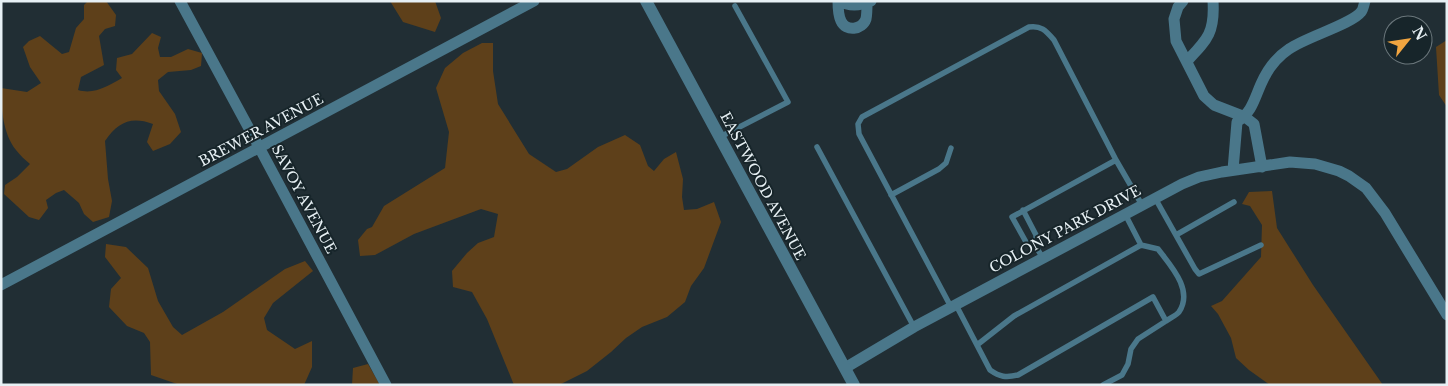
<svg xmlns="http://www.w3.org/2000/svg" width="1448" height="386" font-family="'Libre Baskerville',serif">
  <rect width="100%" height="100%" fill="#212e34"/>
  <path fill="#5e401a" d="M 88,1 L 106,1 L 116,15 L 115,26 L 105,29 L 99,36 L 104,65 L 81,77 L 78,90 C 94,95 108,86 122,78 L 116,70 L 117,58 L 132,54 L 152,33 L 161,37 L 158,48 L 160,57 L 171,57 L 188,49 L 202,53 L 201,66 L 191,70 L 168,72 L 158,80 L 159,91 L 175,114 L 181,132 L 170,144 L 153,151 L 147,142 L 153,124 C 131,116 118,122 105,141 L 108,179 L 112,201 L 109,217 L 93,222 L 84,214 L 79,203 L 64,190 L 56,193 L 46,200 L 48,208 L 39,220 L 29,217 L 4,194 L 5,185 L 17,177 L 30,164 C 25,160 20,155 16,150 C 3,134 1,108 1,88 L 27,92 L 41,83 L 30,67 L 23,47 L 29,41 L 40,36 L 62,54 L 69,52 L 76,28 L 84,19 L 84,5 Z
    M 390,1 L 435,1 L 441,18 L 435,32 L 403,22 Z
    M 1447,40 L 1447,107 L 1439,95 L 1436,47 Z
    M 482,43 L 493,43 L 493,71 L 498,104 L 529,154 L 556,172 L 567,169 L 598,147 L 625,135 L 640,145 L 648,166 L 654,171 L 664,159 L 676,152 L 683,179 L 682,197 L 684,210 L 697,209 L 714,202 L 721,222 L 704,268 L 691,286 L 685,302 L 667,317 L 642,327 L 626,338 L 611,352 L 587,371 L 559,385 L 514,385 L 487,319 L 472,292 L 453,287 L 452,271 L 467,253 L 478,243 L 494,237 L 498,214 L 481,209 L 414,234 L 375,255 L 360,256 L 358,240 L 367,229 L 372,227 L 384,206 L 445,168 L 449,132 L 436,88 L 445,68 L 463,53 Z
    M 1272,191 L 1277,228 L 1313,285 L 1383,385 L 1270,385 L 1249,370 L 1236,358 L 1231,338 L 1218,314 L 1211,306 L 1222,301 L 1261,257 L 1262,225 L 1250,206 L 1242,204 L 1249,192 Z
    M 106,244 L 126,247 L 148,268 L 158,301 L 173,327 L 182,335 L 223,312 L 285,269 L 305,261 L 313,271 L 273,303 L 264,318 L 267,330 L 295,349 L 312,341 L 312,367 L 304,385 L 180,385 L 151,375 L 150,342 L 144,333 L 127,326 L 109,307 L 111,289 L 121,278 L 105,257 Z
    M 368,364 L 380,385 L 352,385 L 353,368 Z"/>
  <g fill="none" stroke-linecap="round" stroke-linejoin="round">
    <path stroke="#4a778a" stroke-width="5.5" d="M 720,137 L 788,102 L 735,6
      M 817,147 L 914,327
      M 1116,160 L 1142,205
      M 891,195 L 939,169 L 946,163 L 951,148
      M 1155,198 L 1195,269 L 1199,274 L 1261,245
      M 1023,210 L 1036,235 L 1036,247 L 1043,258
      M 1125,214 L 1141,245
      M 1176,235 L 1234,202
      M 956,305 L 990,370 C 1000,377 1006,378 1018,375 L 1153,297 L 1166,321 L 1138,339 L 1131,349 L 1128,364 L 1122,375 L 1103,385
      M 951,307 L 859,134 L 858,124 L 862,117 L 1029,27 C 1041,25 1046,31 1054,40 L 1116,160 L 1012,217 L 1026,242 L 1036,247
      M 977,345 L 1014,316 L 1141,245 L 1158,249 C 1170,265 1194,290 1179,312 C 1177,315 1170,318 1166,321"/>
    <path stroke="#4a778a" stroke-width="11" d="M 180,1 L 259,147 L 386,385
      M 838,1 C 838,8 838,15 841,21 C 846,32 862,30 866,19 C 867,14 867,8 867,3
      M 839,1 C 850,7 860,6 871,1
      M 1183,1 L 1178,7 L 1174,19 L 1176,41 L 1204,96 L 1214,105 L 1245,117 L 1254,124 L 1262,167
      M 1187,61 C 1207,40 1215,33 1213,1
      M 1233,170 L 1237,122 C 1252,112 1254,100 1261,84 C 1267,70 1277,57 1289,49 C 1306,37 1352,24 1361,12 C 1363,10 1364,4 1365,1
      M 1,285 L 534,1
      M 845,368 L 914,327 L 1182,184 L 1199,177 L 1222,172 L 1290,162 L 1315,164 L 1339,171 L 1349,176 L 1366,188 L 1385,213 L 1447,315"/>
    <path stroke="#4a778a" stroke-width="12" d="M 646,1 L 854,385"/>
  </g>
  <g text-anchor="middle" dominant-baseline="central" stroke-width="4" stroke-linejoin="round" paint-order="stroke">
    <g font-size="14" fill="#e7f0f4" stroke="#17252a">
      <text transform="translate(261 130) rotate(-28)">BREWER AVENUE</text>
      <text transform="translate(763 186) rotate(62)">EASTWOOD AVENUE</text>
      <text transform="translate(304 199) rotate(62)">SAVOY AVENUE</text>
      <text transform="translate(1065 229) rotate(-28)">COLONY PARK DRIVE</text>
    </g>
  </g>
  <rect width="1448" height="386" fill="none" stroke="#e7f0f4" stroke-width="5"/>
  <g transform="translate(1408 40) rotate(60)"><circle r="24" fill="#17252a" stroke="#6a767b"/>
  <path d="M0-4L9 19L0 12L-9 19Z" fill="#f1a540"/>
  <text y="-8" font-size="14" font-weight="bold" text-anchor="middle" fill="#e7f0f4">N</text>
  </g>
</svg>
